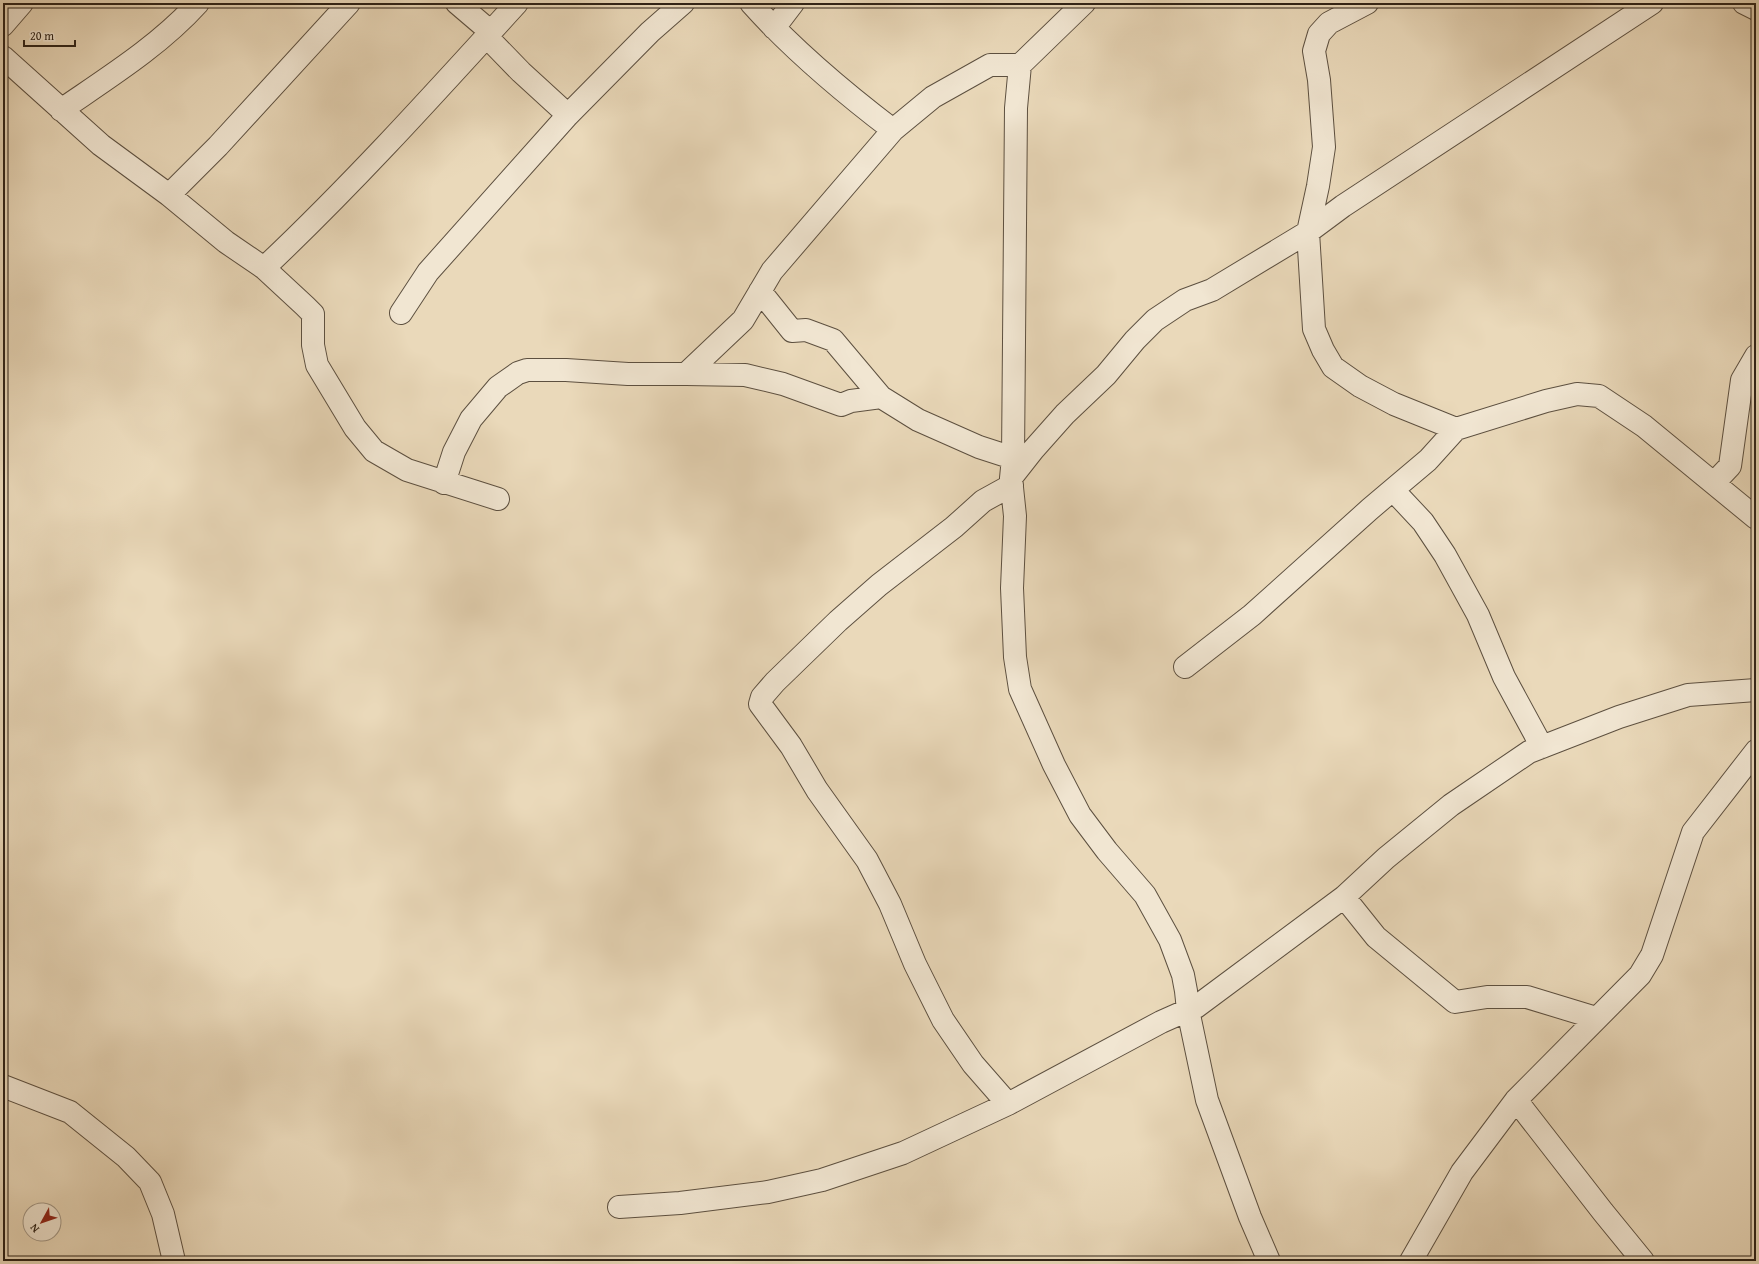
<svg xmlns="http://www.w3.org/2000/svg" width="1759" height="1264" font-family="'Gentium Book Plus',serif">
  <rect width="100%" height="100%" fill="#ead9ba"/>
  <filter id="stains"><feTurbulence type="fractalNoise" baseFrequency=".005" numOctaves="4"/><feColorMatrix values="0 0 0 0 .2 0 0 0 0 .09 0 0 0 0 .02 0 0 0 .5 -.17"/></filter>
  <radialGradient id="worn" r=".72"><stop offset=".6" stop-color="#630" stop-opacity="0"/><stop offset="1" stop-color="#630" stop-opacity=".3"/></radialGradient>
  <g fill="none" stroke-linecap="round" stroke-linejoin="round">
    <defs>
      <path id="minor" d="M 457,3 L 491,32
        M 751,3 C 793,50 843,92 893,130
        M 1367,3 L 1329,23 L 1319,34 L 1314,51 L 1319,80 L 1324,147 L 1318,186 L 1308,232 L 1314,329 L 1323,350 L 1333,367 L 1360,386 L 1394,404 L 1456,429
        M 1744,3 L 1756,9
        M 3,25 L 22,3
        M 774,28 L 793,3
        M 487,37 L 521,72 L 568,115
        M 3,57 L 101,145 L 169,195 L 226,242 L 264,268 L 305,306 L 313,314 L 313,345 L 317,365 L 355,428 L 374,451 L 407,470 L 498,499
        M 61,110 C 109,77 159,46 198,3
        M 169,195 L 218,146 L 349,3
        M 264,268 C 353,184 435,93 517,3
        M 760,291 L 792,331 L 806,330 L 833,340 L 881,397
        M 401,313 L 428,272 L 568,115 L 650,32 L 683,3
        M 686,374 L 743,320 L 772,271 L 893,130 L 933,97 L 990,65 L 1020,65
        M 1013,458 L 1011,478 L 1015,516 L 1012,588 L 1015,657 L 1020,689 L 1054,765 L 1080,815 L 1107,851 L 1145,895 L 1170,940 L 1183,975 L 1186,991 L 1188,1010 L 1196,1007 L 1344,897 L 1386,858 L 1451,805 L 1529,752 L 1619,717 L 1688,695 L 1756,690
        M 1011,478 L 1033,450 L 1065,414 L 1106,375 L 1135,340 L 1155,320 L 1185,300 L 1212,290 L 1308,232 L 1343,206 L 1652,3
        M 444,483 L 454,452 L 471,419 L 498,387 L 518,373 L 527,370 L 566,370 L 628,374 L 686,374 L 745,375 L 783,384 L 841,405 L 851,401 L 881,397 L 918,420 L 979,447 L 1013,458 L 1016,108 L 1020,65 L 1084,3
        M 1714,483 L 1730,466 L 1742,380 L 1756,356
        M 1393,490 L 1423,522 L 1445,555 L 1478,615 L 1504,677 L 1542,747
        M 1185,667 L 1252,615 L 1370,509 L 1428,460 L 1456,429 L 1546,401 L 1577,394 L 1599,396 L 1644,426 L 1756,518
        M 1344,897 L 1376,937 L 1455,1002 L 1487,997 L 1527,997 L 1596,1018
        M 3,1086 L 70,1112 L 126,1157 L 150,1182 L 163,1214 L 174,1261
        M 1516,1100 L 1603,1212 L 1643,1261
        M 1008,1104 L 973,1064 L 943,1020 L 915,964 L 890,904 L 867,860 L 817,790 L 791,746 L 760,704 L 762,697 L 775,682 L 838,621 L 879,585 L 954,527 L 983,501 L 1012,485
        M 619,1207 L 680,1203 L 768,1192 L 822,1180 L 903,1153 L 1008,1104 L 1161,1022 L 1188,1010 L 1207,1100 L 1250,1217 L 1269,1261
        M 1411,1261 L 1462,1172 L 1516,1100 L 1640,975 L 1652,955 L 1693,832 L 1756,751"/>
    </defs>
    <use href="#minor" stroke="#5d5040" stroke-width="24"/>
    <use href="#minor" stroke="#f1e6d2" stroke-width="22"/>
  </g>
  <rect width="1759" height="1264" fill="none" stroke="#ead9ba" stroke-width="16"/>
  <rect x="4" y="4" width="1751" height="1256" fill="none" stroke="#2e2217" stroke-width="2"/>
  <rect x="8" y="8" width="1743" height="1248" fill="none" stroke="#2e2217"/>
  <g transform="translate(42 1222) rotate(230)"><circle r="19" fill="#f1e6d2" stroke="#a39887"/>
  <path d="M0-3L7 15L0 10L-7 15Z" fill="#8f2418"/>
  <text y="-6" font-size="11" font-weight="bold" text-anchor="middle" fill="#2e2217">N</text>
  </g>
  <path d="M24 40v6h51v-6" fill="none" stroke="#2e2217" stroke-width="2"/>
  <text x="30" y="40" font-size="12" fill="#2e2217" stroke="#f1e6d2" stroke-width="3" paint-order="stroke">20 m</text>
  <rect width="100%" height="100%" filter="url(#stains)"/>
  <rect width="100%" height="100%" fill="url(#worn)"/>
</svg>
